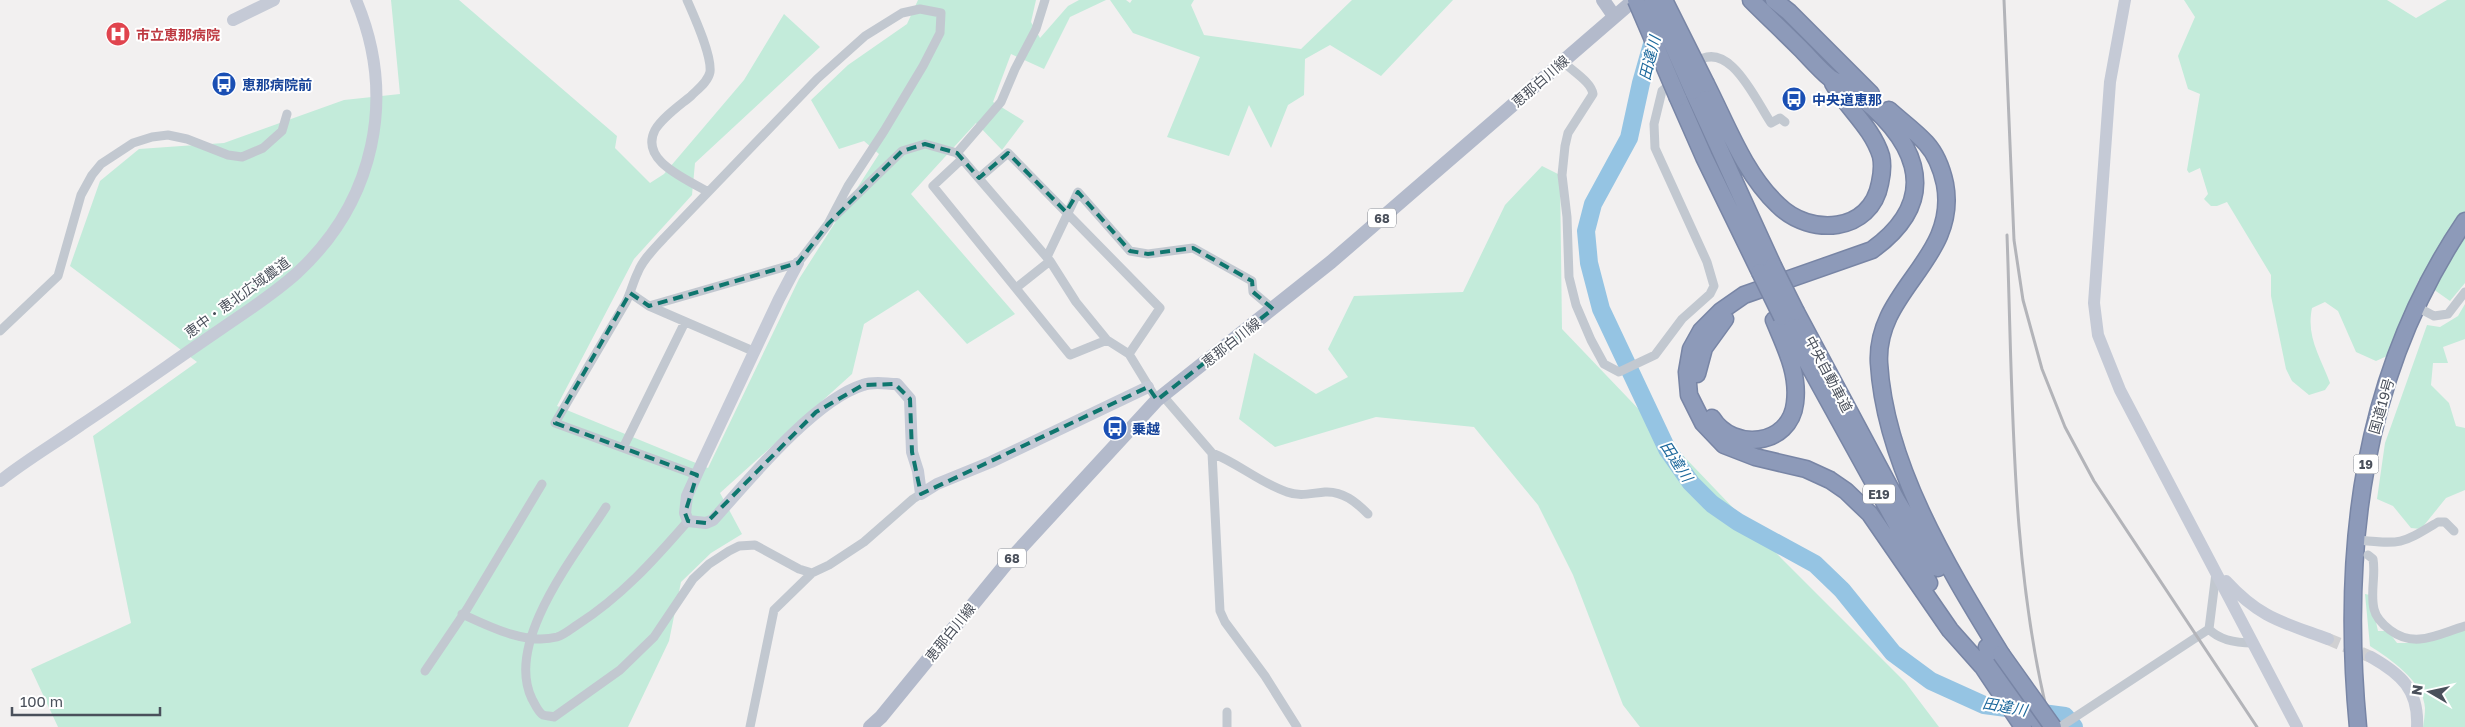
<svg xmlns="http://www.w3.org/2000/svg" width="2465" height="727" font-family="'Golos Text','Noto Sans JP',sans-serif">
  <rect width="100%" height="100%" fill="#f2f0f0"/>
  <path fill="#c3ebda" d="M 391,0 L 459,0 L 617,136 L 615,148 L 650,183 L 664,174 L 744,80 L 784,14 L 820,47 L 695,163 L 692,195 L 634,259 L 557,406 L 708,468 L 799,279 L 879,154 L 864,141 L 839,149 L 811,100 L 848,65 L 907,24 L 918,0 L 1036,0 L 1031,22 L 1040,38 L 1068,6 L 1079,0 L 1106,0 L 1070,17 L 1044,69 L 1011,54 L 993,102 L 1024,121 L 1002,150 L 976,123 L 911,194 L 1015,314 L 967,344 L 918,290 L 864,324 L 852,374 L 720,493 L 742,534 L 711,553 L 681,582 L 669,641 L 628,727 L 58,727 L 31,669 L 131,623 L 93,436 L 197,362 L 70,266 L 100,181 L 139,149 L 224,143 L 344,100 L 400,94 Z
    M 1110,0 L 1126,0 L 1130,3 L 1132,0 L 1194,0 L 1191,5 L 1204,35 L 1301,49 L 1352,0 L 1453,0 L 1381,76 L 1330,45 L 1305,59 L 1304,95 L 1288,105 L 1271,148 L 1249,105 L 1229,156 L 1167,137 L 1200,57 L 1133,33 Z
    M 2184,0 L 2387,0 L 2416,18 L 2447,0 L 2465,0 L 2465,283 L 2450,301 L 2419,279 L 2387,356 L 2376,361 L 2356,352 L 2338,311 L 2325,302 L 2312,308 C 2306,337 2320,356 2330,383 L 2325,390 L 2309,395 L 2292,381 L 2286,369 L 2271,296 L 2271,275 L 2227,202 L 2217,206 L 2211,206 L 2204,199 L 2208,194 L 2200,168 L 2189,173 L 2187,170 L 2200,94 L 2188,89 L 2178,56 L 2195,17 Z
    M 1542,166 L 1560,175 L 1562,329 L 1781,558 L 1905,682 L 1939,727 L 1640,727 L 1623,705 L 1573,575 L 1538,505 L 1474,427 L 1376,417 L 1275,447 L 1239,419 L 1254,353 L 1316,394 L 1348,377 L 1328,349 L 1354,296 L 1463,292 L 1505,205 Z
    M 2465,304 L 2465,339 L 2443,347 L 2448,363 L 2433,363 L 2431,385 L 2449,403 L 2456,426 L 2465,428 L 2465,490 L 2446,498 L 2421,529 L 2411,528 L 2393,506 L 2377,499 L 2385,443 L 2427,325 L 2440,327 L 2458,316 Z
    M 2365,594 L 2370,595 L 2378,631 L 2388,631 L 2397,643 L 2413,643 L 2465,627 L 2465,727 L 2423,727 C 2424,721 2425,714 2425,708 C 2424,682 2389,658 2370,646 Z"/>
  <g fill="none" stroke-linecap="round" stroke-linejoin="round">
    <path stroke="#95c4e3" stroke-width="18" d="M 1656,30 L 1641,83 L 1629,138 L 1593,204 L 1586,231 L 1589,263 L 1601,309 L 1667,449 L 1691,483 L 1712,504 L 1738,522 L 1815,564 L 1842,590 L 1893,653 L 1931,681 L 1984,705 L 2065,716 L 2074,727"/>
    <path stroke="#d0d0d2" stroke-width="12" stroke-dasharray="12 6" stroke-linecap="butt" d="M 2328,639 L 2371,657"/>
    <defs>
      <path id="highway" d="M 1751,0 C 1767,16 1784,32 1800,48 C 1810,58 1819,69 1830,78 C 1836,82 1844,84 1850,89 C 1912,134 1948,195 1872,250 L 1744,295 L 1721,311 L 1701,331 L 1691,349 L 1687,372 L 1689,395 L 1703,423 L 1724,445 L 1755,457 L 1806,469 L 1830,480 L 1846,491 L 1870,514 L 1950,630 L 1982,666
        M 1774,0 L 1789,12 L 1871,94
        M 1706,84 C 1727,125 1744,173 1778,205 C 1810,237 1871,233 1880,183 C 1882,174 1883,165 1881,156 C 1872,127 1847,108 1833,83
        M 1693,91 L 1773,266
        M 1678,98 L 1704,157 L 1760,272
        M 1889,110 C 1901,121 1915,131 1926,143 C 1936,154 1942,170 1945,184 C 1959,259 1875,290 1879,363 C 1885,466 1949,569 2001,654
        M 1796,312 L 1897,501 L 1938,568
        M 1784,320 L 1929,583
        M 1697,374 L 1704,348 L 1725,319
        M 1712,418 C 1733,452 1790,446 1795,403 C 1799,373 1785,347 1774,320
        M 1987,647 L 2042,727
        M 1977,658 L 2023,727
        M 2358,727 C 2341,548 2362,373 2465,221"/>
    </defs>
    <use href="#highway" stroke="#7885a5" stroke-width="19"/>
    <path stroke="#c2c8d0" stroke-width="9" d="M 687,0 C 694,16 712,55 710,72 C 708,82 698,89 691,96 C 679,106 663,117 655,130 C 639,161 687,179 708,192
      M 1563,61 C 1571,71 1591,81 1593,94 L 1568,133 L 1565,146 L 1562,175 L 1567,217 L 1569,277 L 1576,305 L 1591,340 L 1604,364 L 1619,372 L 1655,355 L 1682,319 L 1710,294 L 1714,286 L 1707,262 L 1655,148 L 1654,124 L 1662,91 L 1673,82
      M 1694,64 C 1728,35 1756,101 1771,123 L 1780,118 L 1785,122
      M 957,153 L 1001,102 L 1015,69 L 1036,29 L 1045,0
      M 962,159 L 933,186 L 1070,355 L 1107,340
      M 979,178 L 1008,153 L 1160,308 L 1129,354
      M 833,218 L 902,151 L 925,144 L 957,153 L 1050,261 L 1076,302 L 1107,340 L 1129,354 L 1157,400
      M 1047,257 L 1078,192 L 1130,251 L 1148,254 L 1193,248 L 1252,281 L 1253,292 L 1273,309
      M 1016,288 L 1050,261
      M 630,293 L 649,306 L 753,351
      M 649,306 L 798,263 L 828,224 L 848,186 L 884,131 L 923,66 L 940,33 L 941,13 L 920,9 L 902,13 L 865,36 L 817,79 L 664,238 C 655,248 643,259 638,272 C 633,282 631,292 626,302 L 555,423 L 697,475
      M 2417,307 L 2434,316 L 2448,314 L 2465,292
      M 0,331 L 58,276 L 81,195 L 92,175 L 101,164 L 133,143 L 152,137 L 168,135 L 187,139 L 228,155 L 242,157 L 263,148 L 282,131 L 287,114
      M 1163,396 L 1212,453 L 1220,611 L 1225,622 L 1265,676 L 1297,727
      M 623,448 L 685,322
      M 1212,453 C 1238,463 1260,483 1287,492 C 1300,497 1312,493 1325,492 C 1343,491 1356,502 1368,514
      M 606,507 C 576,554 504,642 532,699 C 535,704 538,712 543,715 C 546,716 551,716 554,717 L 620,670 L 654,637 L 693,579 L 709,564 L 729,551 L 739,546 L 755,545 L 799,569 L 812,573
      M 2360,540 C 2402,545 2403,543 2438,522 L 2445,522 L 2454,531
      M 2368,555 L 2373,559 C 2376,575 2370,592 2374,609 C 2376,618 2382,624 2390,630 C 2415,649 2438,634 2465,626
      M 2216,573 L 2209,629 C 2220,641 2237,643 2253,643
      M 462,614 C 490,627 526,645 557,637 C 564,635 571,629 577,625 C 621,597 654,560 688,521
      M 425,671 L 467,609 L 542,484
      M 750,727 L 774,610 L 812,573 L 829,565 L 864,542 L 913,499 L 921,494
      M 1227,727 L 1227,712
      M 2060,727 L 2209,629"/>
    <path stroke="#c5cad6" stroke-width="12" d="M 2125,0 L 2110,82 L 2094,303 L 2098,335 L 2120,390 L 2297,727
      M 233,20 L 274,0
      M 798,263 L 779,299 L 700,467 L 687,496 L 685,513 L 688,521 L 706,523 L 713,520 C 748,481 814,400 863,385 C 874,381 886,384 897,384 L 910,399 L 912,452 L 918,471 L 921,494 L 937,484 L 991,462 L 1148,387
      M 0,481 C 25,461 54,444 81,425 C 128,394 174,361 221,329 C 247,311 274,294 297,273 C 375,201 397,97 356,0
      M 2226,581 C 2260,618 2282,622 2328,639
      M 2371,657 C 2401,674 2419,690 2417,727"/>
    <path stroke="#b3bacb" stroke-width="14" d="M 1603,0 L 1614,16
      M 870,727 L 881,717 L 1006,564 L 1157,400 L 1331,262 L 1634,0"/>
    <use href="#highway" stroke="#8d9ab9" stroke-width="16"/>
    <path stroke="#b3b4b9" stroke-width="3" d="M 2004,0 L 2014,240 L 2023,300 L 2042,369 L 2065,427 L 2094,481 L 2257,727
      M 2007,235 C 2013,395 2010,571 2051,727"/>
    <defs>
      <path id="highway-bridge" d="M 1636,0 L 1678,98
        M 1653,0 L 1693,91
        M 1664,0 L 1706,84
        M 1773,266 L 1796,312
        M 1760,272 L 1782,317
        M 2001,654 L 2053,727"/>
    </defs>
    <use href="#highway-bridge" stroke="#7885a5" stroke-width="19" stroke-linecap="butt"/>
    <use href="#highway-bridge" stroke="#8d9ab9" stroke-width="16"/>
  </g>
  <path fill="none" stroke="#0f766e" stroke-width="4" stroke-dasharray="10 6" stroke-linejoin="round" d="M 925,144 L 957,153 L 979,178 L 1008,153 L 1066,212 L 1078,192 L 1130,251 L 1148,254 L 1193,248 L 1252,281 L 1253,292 L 1273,309 L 1157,400 L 1148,387 L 921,494 L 912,452 L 910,399 L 895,384 L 863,385 L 816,412 L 706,523 L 688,521 L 685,513 L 697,475 L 555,423 L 630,293 L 649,306 L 798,263 L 828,224 L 902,151 Z"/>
  <defs>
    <symbol id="hospital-disc" viewBox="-11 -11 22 22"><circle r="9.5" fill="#e0444e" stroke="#fff"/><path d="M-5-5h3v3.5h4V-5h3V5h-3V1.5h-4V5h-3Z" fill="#fff"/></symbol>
    <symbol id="bus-disc" viewBox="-11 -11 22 22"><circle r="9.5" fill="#1a4fb4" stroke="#fff"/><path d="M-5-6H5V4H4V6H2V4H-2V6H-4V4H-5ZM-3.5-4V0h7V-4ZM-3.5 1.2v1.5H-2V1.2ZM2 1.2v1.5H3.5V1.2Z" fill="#fff"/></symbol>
  </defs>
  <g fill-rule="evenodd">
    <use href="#hospital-disc" x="104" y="20" width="28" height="28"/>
    <use href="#bus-disc" x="210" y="70" width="28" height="28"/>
    <use href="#bus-disc" x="1780" y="85" width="28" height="28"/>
    <use href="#bus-disc" x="1101" y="414" width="28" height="28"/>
  </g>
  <g text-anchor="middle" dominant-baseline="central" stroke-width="4" stroke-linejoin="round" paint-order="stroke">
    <g fill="#fff" stroke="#80848c" stroke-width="1">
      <rect x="1368" y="208.5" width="28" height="19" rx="4"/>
      <rect x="2353.5" y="454.5" width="25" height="19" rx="4"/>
      <rect x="1863" y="484.5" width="32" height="19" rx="4"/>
      <rect x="998" y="548.5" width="28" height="19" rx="4"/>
    </g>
    <g font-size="12" font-weight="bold" fill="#4a505b">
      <text x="1382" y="218">68</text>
      <text x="2366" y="464">19</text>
      <text x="1879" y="494">E19</text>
      <text x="1012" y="558">68</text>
    </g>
    <g font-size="14" font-weight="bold" fill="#be3a42" stroke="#fff" text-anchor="start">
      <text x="136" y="34">市立恵那病院</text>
    </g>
    <g font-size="14" fill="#4a505b" stroke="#fff">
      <text transform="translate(1540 81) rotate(-41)">恵那白川線</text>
      <text transform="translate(237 297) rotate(-36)">恵中・恵北広域農道</text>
      <text transform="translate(1231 342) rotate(-38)">恵那白川線</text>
      <text transform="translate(1829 374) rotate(62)">中央自動車道</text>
      <text transform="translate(2381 406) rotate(-74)">国道19号</text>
      <text transform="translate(950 632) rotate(-51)">恵那白川線</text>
    </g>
    <g font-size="14" font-weight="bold" fill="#164399" stroke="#fff" text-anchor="start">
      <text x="242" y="84">恵那病院前</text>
      <text x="1812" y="99">中央道恵那</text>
      <text x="1132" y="428">乗越</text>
    </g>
    <g font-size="15" font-style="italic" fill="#1c689c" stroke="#fff">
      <text transform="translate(1649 58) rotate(-76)">田違川</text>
      <text transform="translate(1677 461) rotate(57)">田違川</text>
      <text transform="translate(2005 706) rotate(10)">田違川</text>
    </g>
  </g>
  <g transform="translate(2430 692) rotate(279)" stroke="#ffffff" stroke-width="4" paint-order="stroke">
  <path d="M0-4L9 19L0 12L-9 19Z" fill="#4a505b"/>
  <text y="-8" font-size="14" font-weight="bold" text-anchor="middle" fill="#4a505b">N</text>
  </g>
  <path d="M12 707v8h148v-8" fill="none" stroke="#4a505b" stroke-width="2.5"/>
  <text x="20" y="707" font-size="15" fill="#4a505b" stroke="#ffffff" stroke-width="4" paint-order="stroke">100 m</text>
</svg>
